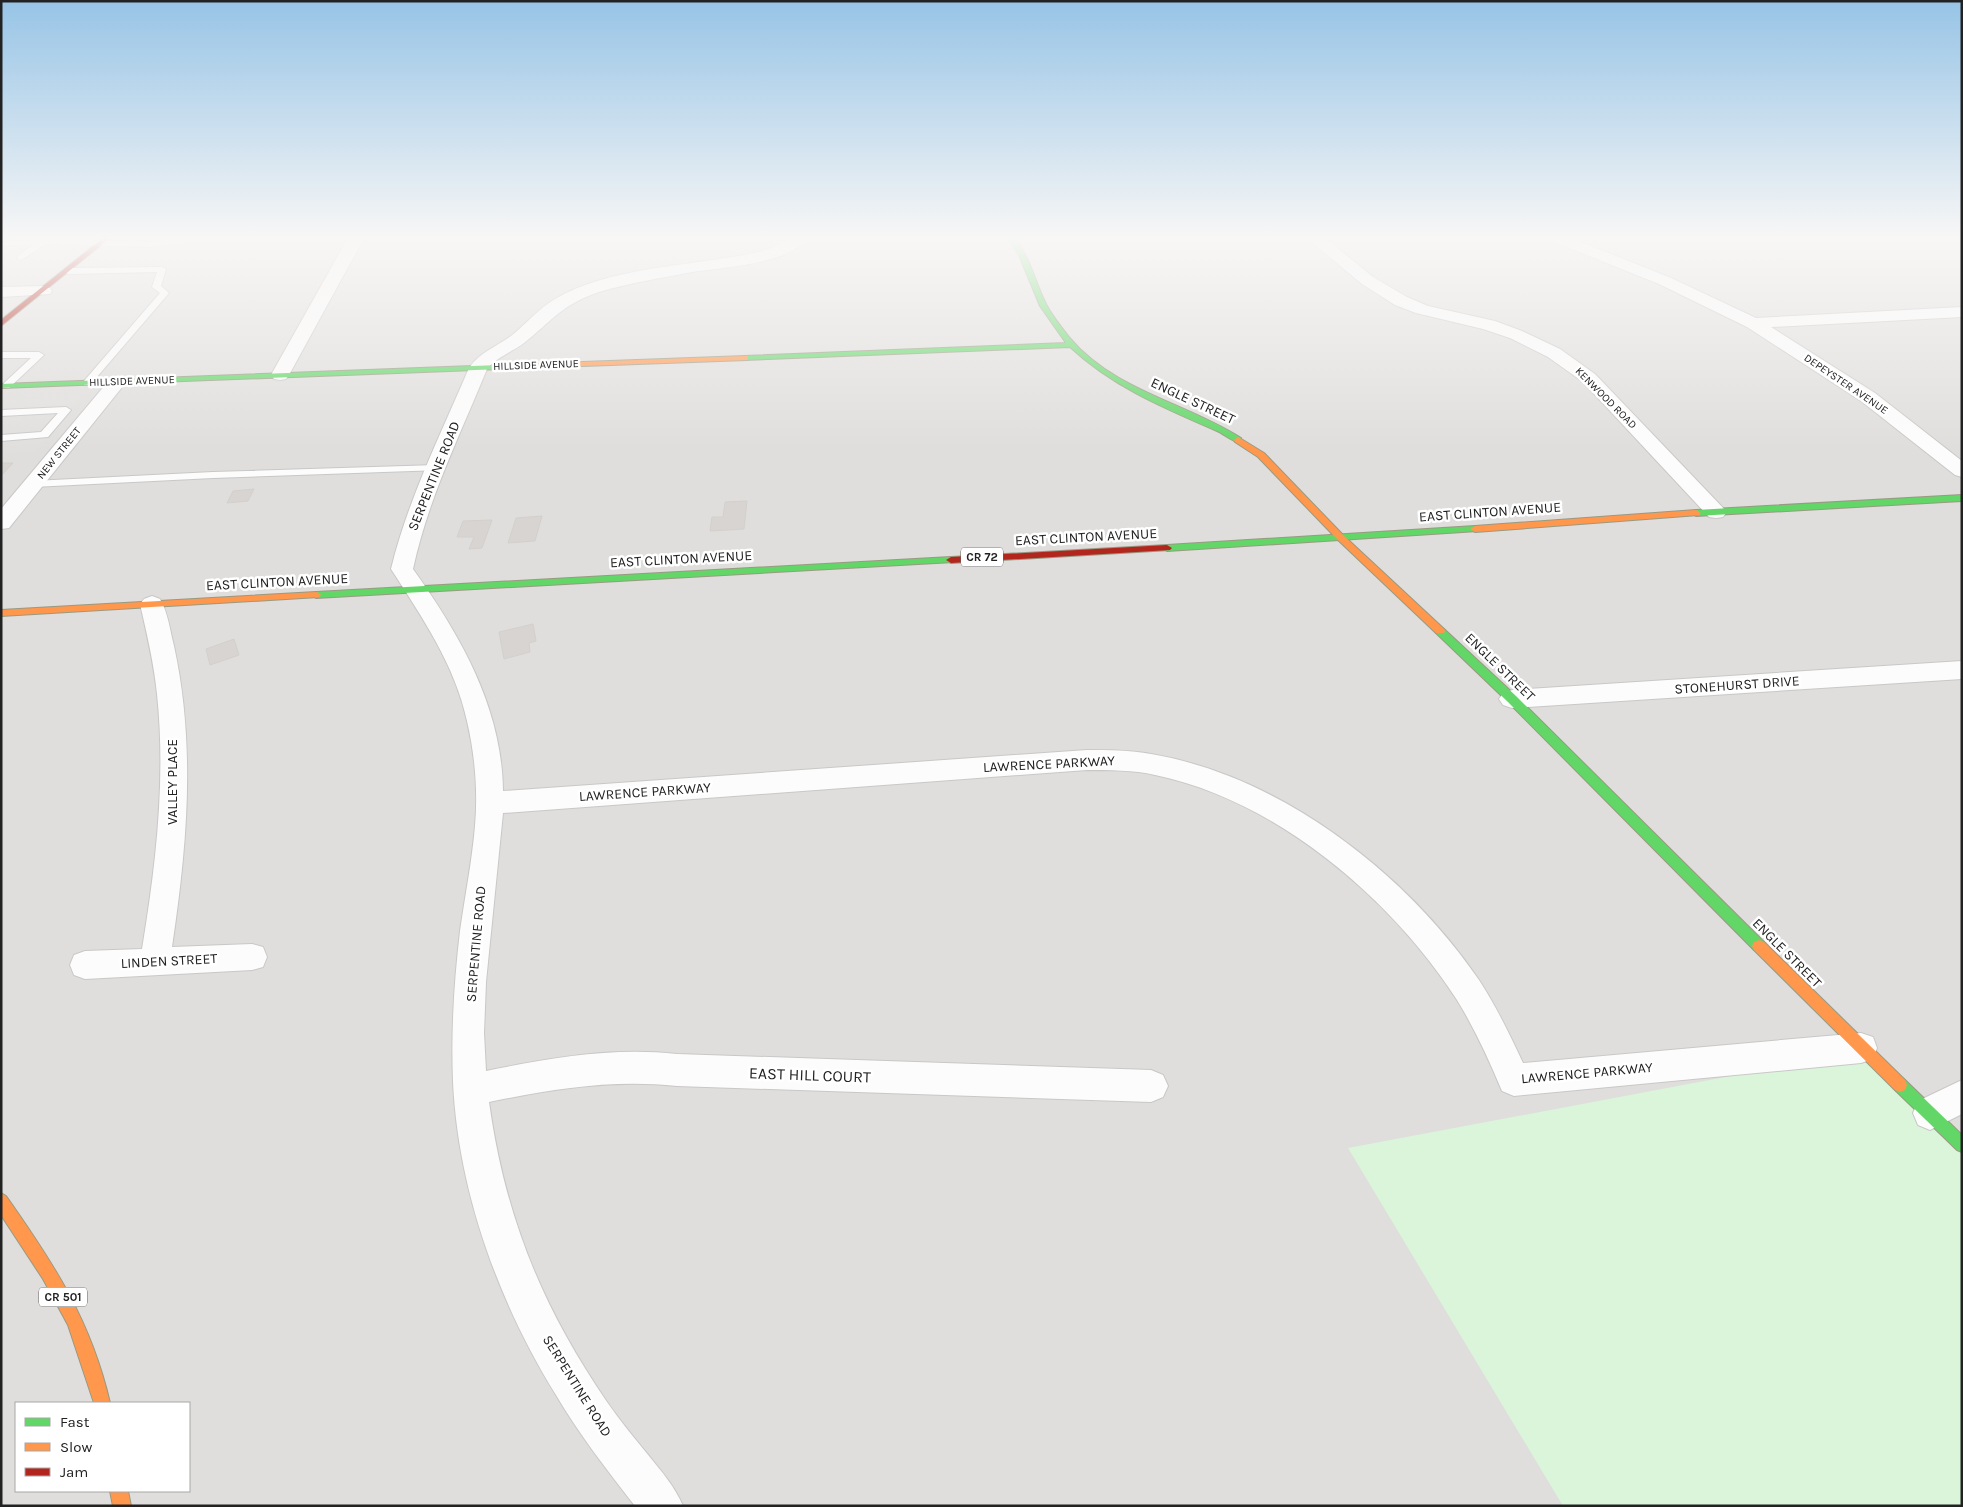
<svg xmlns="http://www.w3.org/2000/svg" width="1963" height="1507" font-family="Karla,sans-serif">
  <rect width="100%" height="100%" fill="#f0eeeb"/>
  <path fill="#dfdedc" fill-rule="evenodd" d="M 1,238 L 1962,238 L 1962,1506 L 1,1506 ZM 16,1403 L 189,1403 L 189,1491 L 16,1491 Z"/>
  <path fill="#daf5da" d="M 1864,1051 L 1962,1146 L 1962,1506 L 1563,1506 L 1348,1148 Z"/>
  <path fill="#e0dfde" d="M 82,397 L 35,452 L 1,453 L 1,400 Z"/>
  <path fill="#d7d4d2" stroke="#d3d0cc" d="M 1,463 L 13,463 L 1,476 Z
    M 254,489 L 248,501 L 227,503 L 233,491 Z
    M 747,501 L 744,529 L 710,531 L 712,517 L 723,517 L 725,502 Z
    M 542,516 L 535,541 L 508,543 L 516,518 Z
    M 492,520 L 482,548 L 469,549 L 474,537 L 457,537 L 463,521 Z
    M 533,624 L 536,641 L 529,643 L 530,652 L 504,659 L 499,632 Z
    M 234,639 L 239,655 L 210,665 L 206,649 Z"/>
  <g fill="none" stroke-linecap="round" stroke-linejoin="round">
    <defs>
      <path id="lane" d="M 183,238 L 195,238 L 181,244 L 149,247 L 46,244 L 21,260 L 17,258 L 18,256 L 34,244 L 1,246 L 1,242 L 64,239 L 149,242 Z
        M 162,267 L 166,269 L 161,286 L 169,293 L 90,385 L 84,385 L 84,381 L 160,293 L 152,287 L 157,272 L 68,274 L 64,271 L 68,268 Z
        M 1,352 L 39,352 L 44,355 L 9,388 L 3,388 L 3,384 L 31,358 L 1,358 Z
        M 66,407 L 71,410 L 48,437 L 1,441 L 1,435 L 41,432 L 58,413 L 1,416 L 1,410 Z
        M 437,465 L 441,466 L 442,468 L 441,470 L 213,478 L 33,487 L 28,484 L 33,481 L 213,472 Z"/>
      <path id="street" d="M 348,238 L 364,238 L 289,375 L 286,379 L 280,380 L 274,379 L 271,375 Z
        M 789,238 L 807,238 C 788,265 722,267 692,272 C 661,278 629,283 599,292 C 561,305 553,320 524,343 C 512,352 497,357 487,369 C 460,435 428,499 413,569 C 460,635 502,707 503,791 L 1087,750 C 1108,750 1130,750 1151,754 C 1281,776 1406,873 1479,980 C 1496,1006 1510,1035 1523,1063 L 1861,1033 L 1873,1037 L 1877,1048 L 1873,1059 L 1861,1063 L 1514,1096 L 1502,1091 C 1489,1060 1475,1029 1457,1000 C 1391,898 1276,800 1155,775 C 1133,770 1110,770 1087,770 L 503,813 L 486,982 L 484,1033 L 486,1071 C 550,1058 612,1047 677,1054 L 1151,1070 L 1163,1075 L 1168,1086 L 1163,1097 L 1151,1102 L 677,1086 C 612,1079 552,1089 489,1102 C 505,1217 542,1307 607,1402 C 620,1421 635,1439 649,1456 C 662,1472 675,1487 683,1506 L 635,1506 C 607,1470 579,1434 556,1395 C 499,1303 458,1191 453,1082 C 451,1031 454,982 460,931 C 465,896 472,861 475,826 C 478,792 475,755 467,721 C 455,665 422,617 391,569 C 408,499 441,434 469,368 C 480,352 496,347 511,336 C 526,324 538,309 555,299 C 611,266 696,266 759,252 L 772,248 Z
        M 1307,238 L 1325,238 L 1373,277 L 1407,297 L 1428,306 L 1495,321 L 1522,331 L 1560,349 L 1595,374 L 1727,512 L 1723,517 L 1716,518 L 1709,517 L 1583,382 L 1548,357 L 1510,338 L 1483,329 L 1416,313 L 1395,305 L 1362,284 Z
        M 1549,238 L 1571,238 L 1671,278 L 1756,318 L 1962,307 L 1962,317 L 1771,327 L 1875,393 L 1962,461 L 1962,477 L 1955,475 L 1861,401 L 1747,327 L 1659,284 L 1552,241 Z
        M 44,286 L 50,288 L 52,291 L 50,294 L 1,297 L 1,287 Z
        M 117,377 L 123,378 L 126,382 L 123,386 L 9,528 L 1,529 L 1,509 L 111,378 Z
        M 152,596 L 160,599 C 168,612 170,631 174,646 C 196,746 187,847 172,947 L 252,944 L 263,947 L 267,957 L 263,967 L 252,970 L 85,979 L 74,975 L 70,965 L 74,955 L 85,951 L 142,949 C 156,865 166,779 157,694 C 154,664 147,634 140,604 L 144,599 Z
        M 1962,661 L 1962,679 L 1512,708 L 1503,705 L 1499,699 L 1503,693 L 1512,690 Z
        M 1962,1080 L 1962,1114 L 1930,1130 L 1918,1125 L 1913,1113 L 1918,1101 Z"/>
      <path id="fast" d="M 1007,238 L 1014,238 C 1031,258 1035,283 1047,306 C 1053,317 1061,327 1069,337 C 1114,391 1185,402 1241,438 L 1241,442 C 1232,443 1225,434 1217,431 C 1164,408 1113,387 1070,347 L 745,360 L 741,358 L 745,356 L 1066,343 L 1040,306 L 1019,255 Z
        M 499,365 L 503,367 L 502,369 L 1,388 L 1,384 Z
        M 1962,495 L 1962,501 L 1696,516 L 1691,513 L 1696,510 Z
        M 1475,526 L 1478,527 L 1478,531 L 1167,551 L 1162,548 L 1167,545 Z
        M 951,557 L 956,560 L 954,562 L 316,598 L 311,595 L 316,592 Z
        M 1440,628 L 1444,629 L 1516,696 L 1764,942 L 1766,946 L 1764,950 L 1759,952 L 1754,950 L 1508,702 L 1436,633 L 1435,631 Z
        M 1900,1078 L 1905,1080 L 1962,1135 L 1962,1152 L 1957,1150 L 1895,1090 L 1893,1085 L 1895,1080 Z"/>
      <path id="slow" d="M 745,356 L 748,356 L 748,360 L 499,369 L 495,367 L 499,365 Z
        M 1238,437 L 1264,453 L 1344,536 L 1444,629 L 1445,631 L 1444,633 L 1436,633 L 1338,540 L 1258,457 L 1235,442 L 1234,440 Z
        M 1696,510 L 1701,513 L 1699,515 L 1475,532 L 1470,529 L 1475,526 Z
        M 316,592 L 319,593 L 321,595 L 319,597 L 1,616 L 1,610 Z
        M 1759,940 L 1764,942 L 1905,1080 L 1907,1085 L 1905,1090 L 1900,1092 L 1895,1090 L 1754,950 L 1752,946 L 1754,942 Z
        M 1,1193 L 6,1196 C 54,1264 91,1321 110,1403 L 94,1403 L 68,1325 L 43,1279 L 1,1215 Z
        M 110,1491 L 128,1491 L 131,1506 L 113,1506 Z"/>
      <path id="jam" d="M 103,238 L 110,238 L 1,326 L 1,320 Z
        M 1167,545 L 1172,548 L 1170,550 L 951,563 L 946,560 L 951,557 Z"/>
    </defs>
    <use href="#lane" stroke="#c9c8c7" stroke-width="2"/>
    <use href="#street" stroke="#c9c8c7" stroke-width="2"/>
    <use href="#fast" stroke="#999a82" stroke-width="2"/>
    <use href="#slow" stroke="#999a82" stroke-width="2"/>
    <use href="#jam" stroke="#999a82" stroke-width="2"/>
    <use href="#lane" fill="#fdfcfc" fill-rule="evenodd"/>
    <use href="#street" fill="#fdfcfc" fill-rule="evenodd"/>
    <use href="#fast" fill="#63d668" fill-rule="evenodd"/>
    <use href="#slow" fill="#ff974d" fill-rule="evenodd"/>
    <use href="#jam" fill="#b3261e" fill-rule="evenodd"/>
  </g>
  <linearGradient id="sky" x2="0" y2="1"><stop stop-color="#97c4e6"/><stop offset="0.53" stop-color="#f8f7f6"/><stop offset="1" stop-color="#f8f7f6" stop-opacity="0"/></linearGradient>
  <rect width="1963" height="449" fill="url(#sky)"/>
  <g text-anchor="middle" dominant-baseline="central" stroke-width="5" stroke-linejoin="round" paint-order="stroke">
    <g font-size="11" fill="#222" stroke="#fff">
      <text transform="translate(536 365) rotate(-2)">HILLSIDE AVENUE</text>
      <text transform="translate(132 381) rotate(-2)">HILLSIDE AVENUE</text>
      <text transform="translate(1846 384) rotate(34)">DEPEYSTER AVENUE</text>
      <text transform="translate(1606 398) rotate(45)">KENWOOD ROAD</text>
      <text transform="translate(59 453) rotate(-51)">NEW STREET</text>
    </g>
    <g fill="#fff" stroke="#646464" stroke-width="1">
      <rect x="961" y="547.5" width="42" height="19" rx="4"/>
      <rect x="39" y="1287.5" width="48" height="19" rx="4"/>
    </g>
    <g font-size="12" font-weight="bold" fill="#222">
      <text x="982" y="557">CR 72</text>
      <text x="63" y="1297">CR 501</text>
    </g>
    <g font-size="14" fill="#222" stroke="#fff">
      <text transform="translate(1193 401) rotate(25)">ENGLE STREET</text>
      <text transform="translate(434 476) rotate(-68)">SERPENTINE ROAD</text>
      <text transform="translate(1490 512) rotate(-4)">EAST CLINTON AVENUE</text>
      <text transform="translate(1086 537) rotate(-3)">EAST CLINTON AVENUE</text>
      <text transform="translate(681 559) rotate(-3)">EAST CLINTON AVENUE</text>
      <text transform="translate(277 582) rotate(-3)">EAST CLINTON AVENUE</text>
      <text transform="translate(1500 667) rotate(44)">ENGLE STREET</text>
      <text transform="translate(1737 685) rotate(-4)">STONEHURST DRIVE</text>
      <text transform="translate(1049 764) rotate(-3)">LAWRENCE PARKWAY</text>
      <text transform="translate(172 782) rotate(-90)">VALLEY PLACE</text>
      <text transform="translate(645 792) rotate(-4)">LAWRENCE PARKWAY</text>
      <text transform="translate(476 944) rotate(-85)">SERPENTINE ROAD</text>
      <text transform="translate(1787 953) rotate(45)">ENGLE STREET</text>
      <text transform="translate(169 961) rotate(-3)">LINDEN STREET</text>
      <text transform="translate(1587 1073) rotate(-5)">LAWRENCE PARKWAY</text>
      <text transform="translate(577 1386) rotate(58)">SERPENTINE ROAD</text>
    </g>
    <g font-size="16" fill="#222" stroke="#fff">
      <text transform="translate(810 1075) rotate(2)">EAST HILL COURT</text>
    </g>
  </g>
  <rect width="1963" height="1507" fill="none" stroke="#222222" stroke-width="5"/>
  <rect x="15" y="1402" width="175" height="90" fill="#ffffff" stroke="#a7a7a7"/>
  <rect x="25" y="1418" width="25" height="8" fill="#63d668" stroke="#a7a7a7"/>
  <text x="60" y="1427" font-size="15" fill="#222222">Fast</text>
  <rect x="25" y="1443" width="25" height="8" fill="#ff974d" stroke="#a7a7a7"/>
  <text x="60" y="1452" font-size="15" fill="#222222">Slow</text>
  <rect x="25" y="1468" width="25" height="8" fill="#b3261e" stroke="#a7a7a7"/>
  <text x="60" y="1477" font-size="15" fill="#222222">Jam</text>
</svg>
